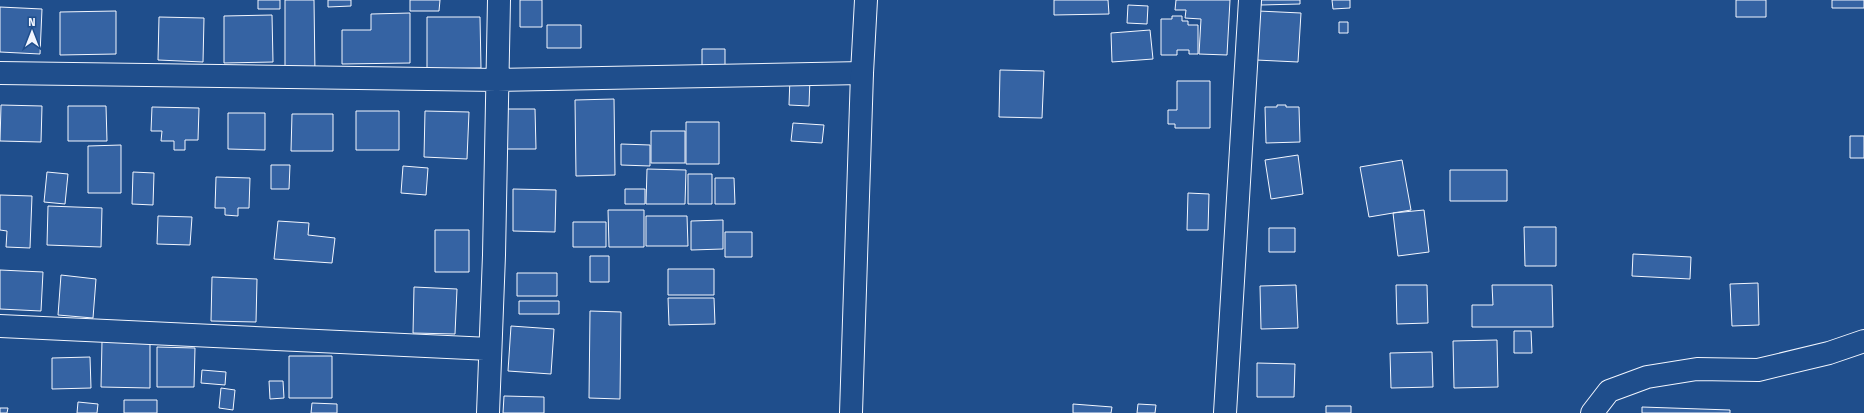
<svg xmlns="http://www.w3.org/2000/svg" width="1864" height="413" font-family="'Fira Sans',sans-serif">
  <rect width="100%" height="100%" fill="#1f4e8c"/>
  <path fill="#3563a3" stroke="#f2f6ff" d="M 258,0 L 280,0 L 280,9 L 258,9 Z
    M 285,0 L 314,0 L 315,75 L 285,75 Z
    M 328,0 L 351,0 L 351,6 L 328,7 Z
    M 410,0 L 440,0 L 439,11 L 410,11 Z
    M 520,0 L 542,0 L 542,27 L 520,27 Z
    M 1054,0 L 1108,0 L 1109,14 L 1054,15 Z
    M 1176,0 L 1230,0 L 1227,55 L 1199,54 L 1201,19 L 1185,18 L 1186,10 L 1175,10 Z
    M 1261,0 L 1300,0 L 1300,4 L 1261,5 Z
    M 1332,0 L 1350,0 L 1350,8 L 1333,9 Z
    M 1736,0 L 1766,0 L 1766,17 L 1736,17 Z
    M 1832,0 L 1864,0 L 1864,8 L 1832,8 Z
    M 1128,5 L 1148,6 L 1147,24 L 1127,23 Z
    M 0,7 L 42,9 L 40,54 L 0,52 Z
    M 116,11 L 116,54 L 60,55 L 60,12 Z
    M 1258,11 L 1301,13 L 1298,62 L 1256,60 Z
    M 410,13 L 410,63 L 342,64 L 342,30 L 371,30 L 371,14 Z
    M 272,15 L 273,62 L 224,63 L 224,16 Z
    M 1172,16 L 1182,16 L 1182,21 L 1188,21 L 1188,25 L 1198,25 L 1198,54 L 1189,54 L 1189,50 L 1177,50 L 1177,55 L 1161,55 L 1161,19 L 1172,19 Z
    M 159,17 L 204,18 L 203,62 L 158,60 Z
    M 427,17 L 480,17 L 481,68 L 427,69 Z
    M 1339,22 L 1348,22 L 1348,33 L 1339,33 Z
    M 547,25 L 581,25 L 581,48 L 547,48 Z
    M 1150,30 L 1153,59 L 1112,62 L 1111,33 Z
    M 702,49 L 725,49 L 725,66 L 702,66 Z
    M 1000,70 L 1044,71 L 1042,118 L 999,117 Z
    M 790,77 L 810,78 L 809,106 L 789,105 Z
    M 1177,81 L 1210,81 L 1210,128 L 1175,128 L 1175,124 L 1168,124 L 1168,110 L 1177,110 Z
    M 614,99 L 615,175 L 576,176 L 575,100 Z
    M 1,105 L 42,106 L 41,142 L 0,141 Z
    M 1277,105 L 1286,105 L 1286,107 L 1299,107 L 1300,142 L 1266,143 L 1265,107 L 1277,107 Z
    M 68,106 L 106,106 L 107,141 L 68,141 Z
    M 152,107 L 199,108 L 198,140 L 185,140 L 185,150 L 174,150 L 174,141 L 161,141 L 162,131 L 151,131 Z
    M 503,109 L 535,109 L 536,149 L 503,149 Z
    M 356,111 L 399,111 L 399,150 L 356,150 Z
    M 425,111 L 469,112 L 467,159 L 424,157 Z
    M 228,113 L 265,113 L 265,150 L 228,149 Z
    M 292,114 L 333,114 L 333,151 L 291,151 Z
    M 686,122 L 719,122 L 719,164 L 686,164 Z
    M 793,123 L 824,125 L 822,143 L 791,141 Z
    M 651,131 L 685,131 L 685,163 L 651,163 Z
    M 1850,136 L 1864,136 L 1864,158 L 1850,158 Z
    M 621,144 L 650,145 L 650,166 L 621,165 Z
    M 121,145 L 121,193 L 88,193 L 88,146 Z
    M 1298,155 L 1303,194 L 1271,199 L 1265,160 Z
    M 1402,160 L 1411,210 L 1369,217 L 1360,167 Z
    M 271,165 L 290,165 L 289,189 L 271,189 Z
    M 403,166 L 428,168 L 426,195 L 401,193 Z
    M 647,169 L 686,170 L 685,204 L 646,204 Z
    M 1450,170 L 1507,170 L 1507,201 L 1450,201 Z
    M 47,172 L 68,174 L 65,204 L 44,202 Z
    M 133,172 L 154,173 L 153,205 L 132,204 Z
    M 688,174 L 712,174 L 712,204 L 688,204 Z
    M 216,177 L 250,178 L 249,208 L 238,208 L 238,216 L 225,215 L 225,208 L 215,208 Z
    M 715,178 L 734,178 L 735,204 L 715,204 Z
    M 513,189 L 556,190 L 555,232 L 513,231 Z
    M 625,189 L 645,189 L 645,204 L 625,204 Z
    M 1188,193 L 1209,194 L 1208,230 L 1187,230 Z
    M 0,195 L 32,196 L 30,248 L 6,247 L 7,231 L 0,230 Z
    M 48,206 L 102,208 L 101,247 L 47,245 Z
    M 608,210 L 644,210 L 644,247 L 609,247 Z
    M 1424,210 L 1429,252 L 1398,256 L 1393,213 Z
    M 158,216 L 192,217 L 190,245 L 157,244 Z
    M 646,216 L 687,216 L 688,246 L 646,246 Z
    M 723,220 L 723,249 L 691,250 L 691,221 Z
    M 278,221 L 309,223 L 308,235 L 335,238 L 332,263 L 274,259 Z
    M 573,222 L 606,222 L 606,247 L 573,247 Z
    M 1524,227 L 1556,227 L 1556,266 L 1525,266 Z
    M 1269,228 L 1295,228 L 1295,252 L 1269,252 Z
    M 435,230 L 469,230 L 469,272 L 435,272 Z
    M 725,232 L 752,232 L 752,257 L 725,257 Z
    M 1633,254 L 1691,257 L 1690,279 L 1632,276 Z
    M 590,256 L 609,256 L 609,282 L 590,282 Z
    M 668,269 L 714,269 L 714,295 L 668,295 Z
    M 0,270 L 43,272 L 41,311 L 0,309 Z
    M 517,273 L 557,273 L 557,296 L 517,296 Z
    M 61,275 L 96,279 L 93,318 L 58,315 Z
    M 212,277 L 257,279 L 256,322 L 211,321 Z
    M 1758,283 L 1759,325 L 1732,326 L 1730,284 Z
    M 1296,285 L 1298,328 L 1261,329 L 1260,286 Z
    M 1396,285 L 1427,285 L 1428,323 L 1397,324 Z
    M 1492,285 L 1552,285 L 1553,327 L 1472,327 L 1472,305 L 1493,305 Z
    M 414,287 L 457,289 L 455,334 L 413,333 Z
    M 668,298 L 714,298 L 715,324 L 669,325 Z
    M 519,301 L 559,301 L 559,314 L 519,314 Z
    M 590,311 L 621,312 L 620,399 L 589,398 Z
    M 511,326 L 554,329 L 551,374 L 508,371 Z
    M 1514,331 L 1531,331 L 1532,353 L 1514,353 Z
    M 1497,340 L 1498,387 L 1454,388 L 1453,341 Z
    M 102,341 L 150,341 L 150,388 L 101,387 Z
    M 157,347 L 195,348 L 194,387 L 157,387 Z
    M 1432,352 L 1433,387 L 1391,388 L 1390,353 Z
    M 289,356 L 332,356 L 332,398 L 289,398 Z
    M 90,357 L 91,388 L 52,389 L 52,358 Z
    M 1257,363 L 1295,364 L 1294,397 L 1257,397 Z
    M 202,370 L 226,372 L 225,385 L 201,383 Z
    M 269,381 L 283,381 L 284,398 L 270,399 Z
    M 221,388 L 235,390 L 233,410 L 219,408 Z
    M 504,396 L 544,397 L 544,413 L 503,413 Z
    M 124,400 L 157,400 L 157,413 L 124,413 Z
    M 78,402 L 98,404 L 97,413 L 77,413 Z
    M 312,403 L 337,404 L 337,413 L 311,413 Z
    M 1073,404 L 1112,407 L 1111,413 L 1073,413 Z
    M 1138,404 L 1156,405 L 1155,413 L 1137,413 Z
    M 1326,406 L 1351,406 L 1351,413 L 1326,413 Z
    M 1642,407 L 1730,410 L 1730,413 L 1642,413 Z
    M 0,408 L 8,408 L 7,413 L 0,413 Z"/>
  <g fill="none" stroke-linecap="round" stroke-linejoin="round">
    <defs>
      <path id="minor" d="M 0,73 L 497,80 L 862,73
        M 0,326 L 490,349
        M 488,413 L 494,255 L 499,0
        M 1225,413 L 1250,0
        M 1592,413 L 1609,391 L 1647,377 L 1697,369 L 1758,370 L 1829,353 L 1864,341"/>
      <path id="highway" d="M 851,413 L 862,73 L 866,0"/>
    </defs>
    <use href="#minor" stroke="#f2f6ff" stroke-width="24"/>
    <use href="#highway" stroke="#f2f6ff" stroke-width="24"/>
    <use href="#minor" stroke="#1f4e8c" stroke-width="22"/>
    <use href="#highway" stroke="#1f4e8c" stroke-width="22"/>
  </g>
  <g transform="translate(32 32)" stroke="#1f4e8c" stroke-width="3" paint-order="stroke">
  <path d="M0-3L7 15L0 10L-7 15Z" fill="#f2f6ff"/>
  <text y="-6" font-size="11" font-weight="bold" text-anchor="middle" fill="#f2f6ff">N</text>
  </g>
</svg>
